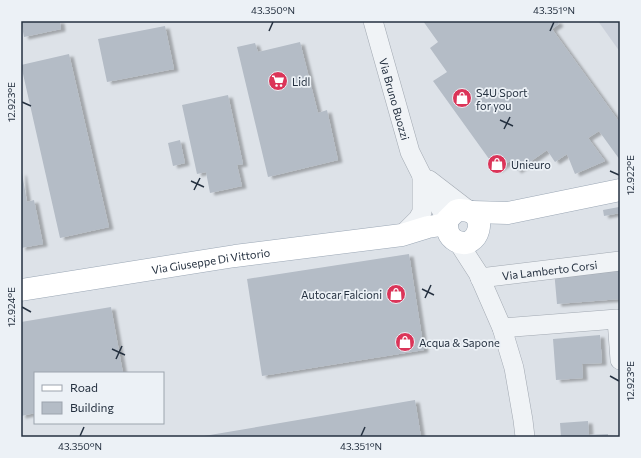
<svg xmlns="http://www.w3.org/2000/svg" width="641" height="458" font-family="Commissioner,sans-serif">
  <defs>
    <filter id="shadow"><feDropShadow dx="4.5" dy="2.5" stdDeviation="1" flood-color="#0004"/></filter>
  </defs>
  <rect width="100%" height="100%" fill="#dde2e8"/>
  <path fill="#cbd1db" d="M 598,21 L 620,21 L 620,52 Z"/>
  <path fill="#b4bcc6" filter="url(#shadow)" d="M 21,21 L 60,21 L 61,29 L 24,37 Z
    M 423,21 L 557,21 L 559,24 L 552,29 L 620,123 L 620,160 L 599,131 L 588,138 L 605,161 L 575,174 L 567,154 L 555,162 L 547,150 L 517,171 L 510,161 L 497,170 L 433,81 L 447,72 L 430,48 L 438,42 Z
    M 165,26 L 174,69 L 107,82 L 98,39 Z
    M 300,42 L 318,113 L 327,110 L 338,160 L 268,177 L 237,47 L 255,43 L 258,52 Z
    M 69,54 L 109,227 L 60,238 L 21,65 Z
    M 228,95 L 243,164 L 237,165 L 242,186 L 210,193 L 206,172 L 197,174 L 182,105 Z
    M 180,140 L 185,163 L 173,166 L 168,143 Z
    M 21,173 L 22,173 L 27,202 L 34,200 L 43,244 L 21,248 Z
    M 619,207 L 620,213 L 604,216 L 603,210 Z
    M 409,254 L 424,350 L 262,376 L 247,279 Z
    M 620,265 L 620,299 L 557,304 L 554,270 Z
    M 111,307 L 123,373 L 35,373 L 35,413 L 21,416 L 21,322 Z
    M 600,335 L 602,363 L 582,364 L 583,378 L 556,380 L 553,339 Z
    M 415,400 L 421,437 L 204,437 L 204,436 Z
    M 588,421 L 589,435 L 608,434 L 608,437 L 561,437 L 560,423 Z"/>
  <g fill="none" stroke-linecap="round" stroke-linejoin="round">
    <defs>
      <g id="minor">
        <path id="s1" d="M 373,21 L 410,152 L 421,174 L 447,220"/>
        <path d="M 429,180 L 468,210"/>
        <path d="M 402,235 L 418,219 L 422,212 L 422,178"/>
        <path d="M 458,242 L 478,273 L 502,328 L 514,368 L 523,420 L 525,437"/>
        <path id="s2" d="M 480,278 L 620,261"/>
        <path d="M 502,328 L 617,319 L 620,360"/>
      </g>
      <g id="major">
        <path d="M 459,210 C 493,209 478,253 456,241 C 447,236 447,229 447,220 L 456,211 Z"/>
        <path d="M 472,212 L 508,213 L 620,190"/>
        <path id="s3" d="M 21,290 L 235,256 L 402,235 L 428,227 L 447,224"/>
      </g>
    </defs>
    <use href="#minor" stroke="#a2a9b2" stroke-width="20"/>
    <use href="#major" stroke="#9ba7b5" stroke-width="23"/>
    <use href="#minor" stroke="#f0f3f6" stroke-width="19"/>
    <use href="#major" stroke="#fff" stroke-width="22"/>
  </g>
  <path fill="none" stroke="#253140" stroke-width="1.5" d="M 269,31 L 273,22M 550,31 L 554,22M 22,102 L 31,106M 500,120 L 513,126M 504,129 L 510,117M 610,171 L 619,175M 191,181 L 204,187M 194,190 L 200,178M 422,289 L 434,295M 425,298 L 431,285M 22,307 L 31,312M 112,349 L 125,355M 116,359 L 122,346M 610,376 L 619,381M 80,436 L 84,427M 361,436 L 365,427"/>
  <defs>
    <symbol id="supermarket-disc" viewBox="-11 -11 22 22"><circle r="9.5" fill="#db3458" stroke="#ecf1f6"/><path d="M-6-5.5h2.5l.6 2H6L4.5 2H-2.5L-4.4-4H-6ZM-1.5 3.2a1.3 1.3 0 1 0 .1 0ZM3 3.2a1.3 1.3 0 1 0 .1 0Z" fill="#fff"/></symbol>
    <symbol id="shop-disc" viewBox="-11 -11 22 22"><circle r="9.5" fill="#db3458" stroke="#ecf1f6"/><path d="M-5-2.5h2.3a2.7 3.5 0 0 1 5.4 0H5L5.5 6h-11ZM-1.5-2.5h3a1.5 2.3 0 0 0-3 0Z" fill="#fff"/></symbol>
  </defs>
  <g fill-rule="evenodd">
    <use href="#supermarket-disc" x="267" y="70" width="22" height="22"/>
    <use href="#shop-disc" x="451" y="87" width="22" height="22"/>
    <use href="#shop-disc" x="486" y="153" width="22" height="22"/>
    <use href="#shop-disc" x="385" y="283" width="22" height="22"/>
    <use href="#shop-disc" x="394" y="331" width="22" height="22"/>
  </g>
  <g text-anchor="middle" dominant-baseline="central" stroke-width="3.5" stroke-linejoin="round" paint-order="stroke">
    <g font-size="11" fill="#253140" stroke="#ecf1f6" text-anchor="start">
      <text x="292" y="81">Lidl</text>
      <text x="476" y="92">S4U Sport<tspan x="476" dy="13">for you</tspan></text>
      <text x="511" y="164">Unieuro</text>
      <text x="382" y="294" text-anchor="end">Autocar Falcioni</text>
      <text x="419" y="342">Acqua &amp; Sapone</text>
    </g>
    <g font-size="11" fill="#253140" stroke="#ecf1f6">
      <text stroke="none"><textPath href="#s1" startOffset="81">Via Bruno Buozzi</textPath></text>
      <text stroke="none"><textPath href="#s3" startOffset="192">Via Giuseppe Di Vittorio</textPath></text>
      <text stroke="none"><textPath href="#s2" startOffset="70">Via Lamberto Corsi</textPath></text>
    </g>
  </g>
  <rect width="641" height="458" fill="none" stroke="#ecf1f6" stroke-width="44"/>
  <rect x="34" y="372" width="130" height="52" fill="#ecf1f6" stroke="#9ca4ad"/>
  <rect x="42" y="385" width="20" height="6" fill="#ffffff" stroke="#9ca4ad"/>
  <text x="70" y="392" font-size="12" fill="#253140">Road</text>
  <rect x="42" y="402" width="20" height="12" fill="#b4bcc6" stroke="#9ca4ad"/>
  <text x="70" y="412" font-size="12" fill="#253140">Building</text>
  <rect x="22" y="22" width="597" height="414" fill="none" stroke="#253140" stroke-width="1.5"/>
  <g font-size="10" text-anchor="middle" fill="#253140">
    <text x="273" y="14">43.350°N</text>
    <text x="554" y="14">43.351°N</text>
    <text transform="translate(11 102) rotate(-90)" y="4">12.923°E</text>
    <text transform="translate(630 175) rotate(-90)" y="4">12.922°E</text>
    <text transform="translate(11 307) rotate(-90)" y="4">12.924°E</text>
    <text transform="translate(630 381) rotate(-90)" y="4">12.923°E</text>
    <text x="80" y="450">43.350°N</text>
    <text x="361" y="450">43.351°N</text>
  </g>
</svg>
